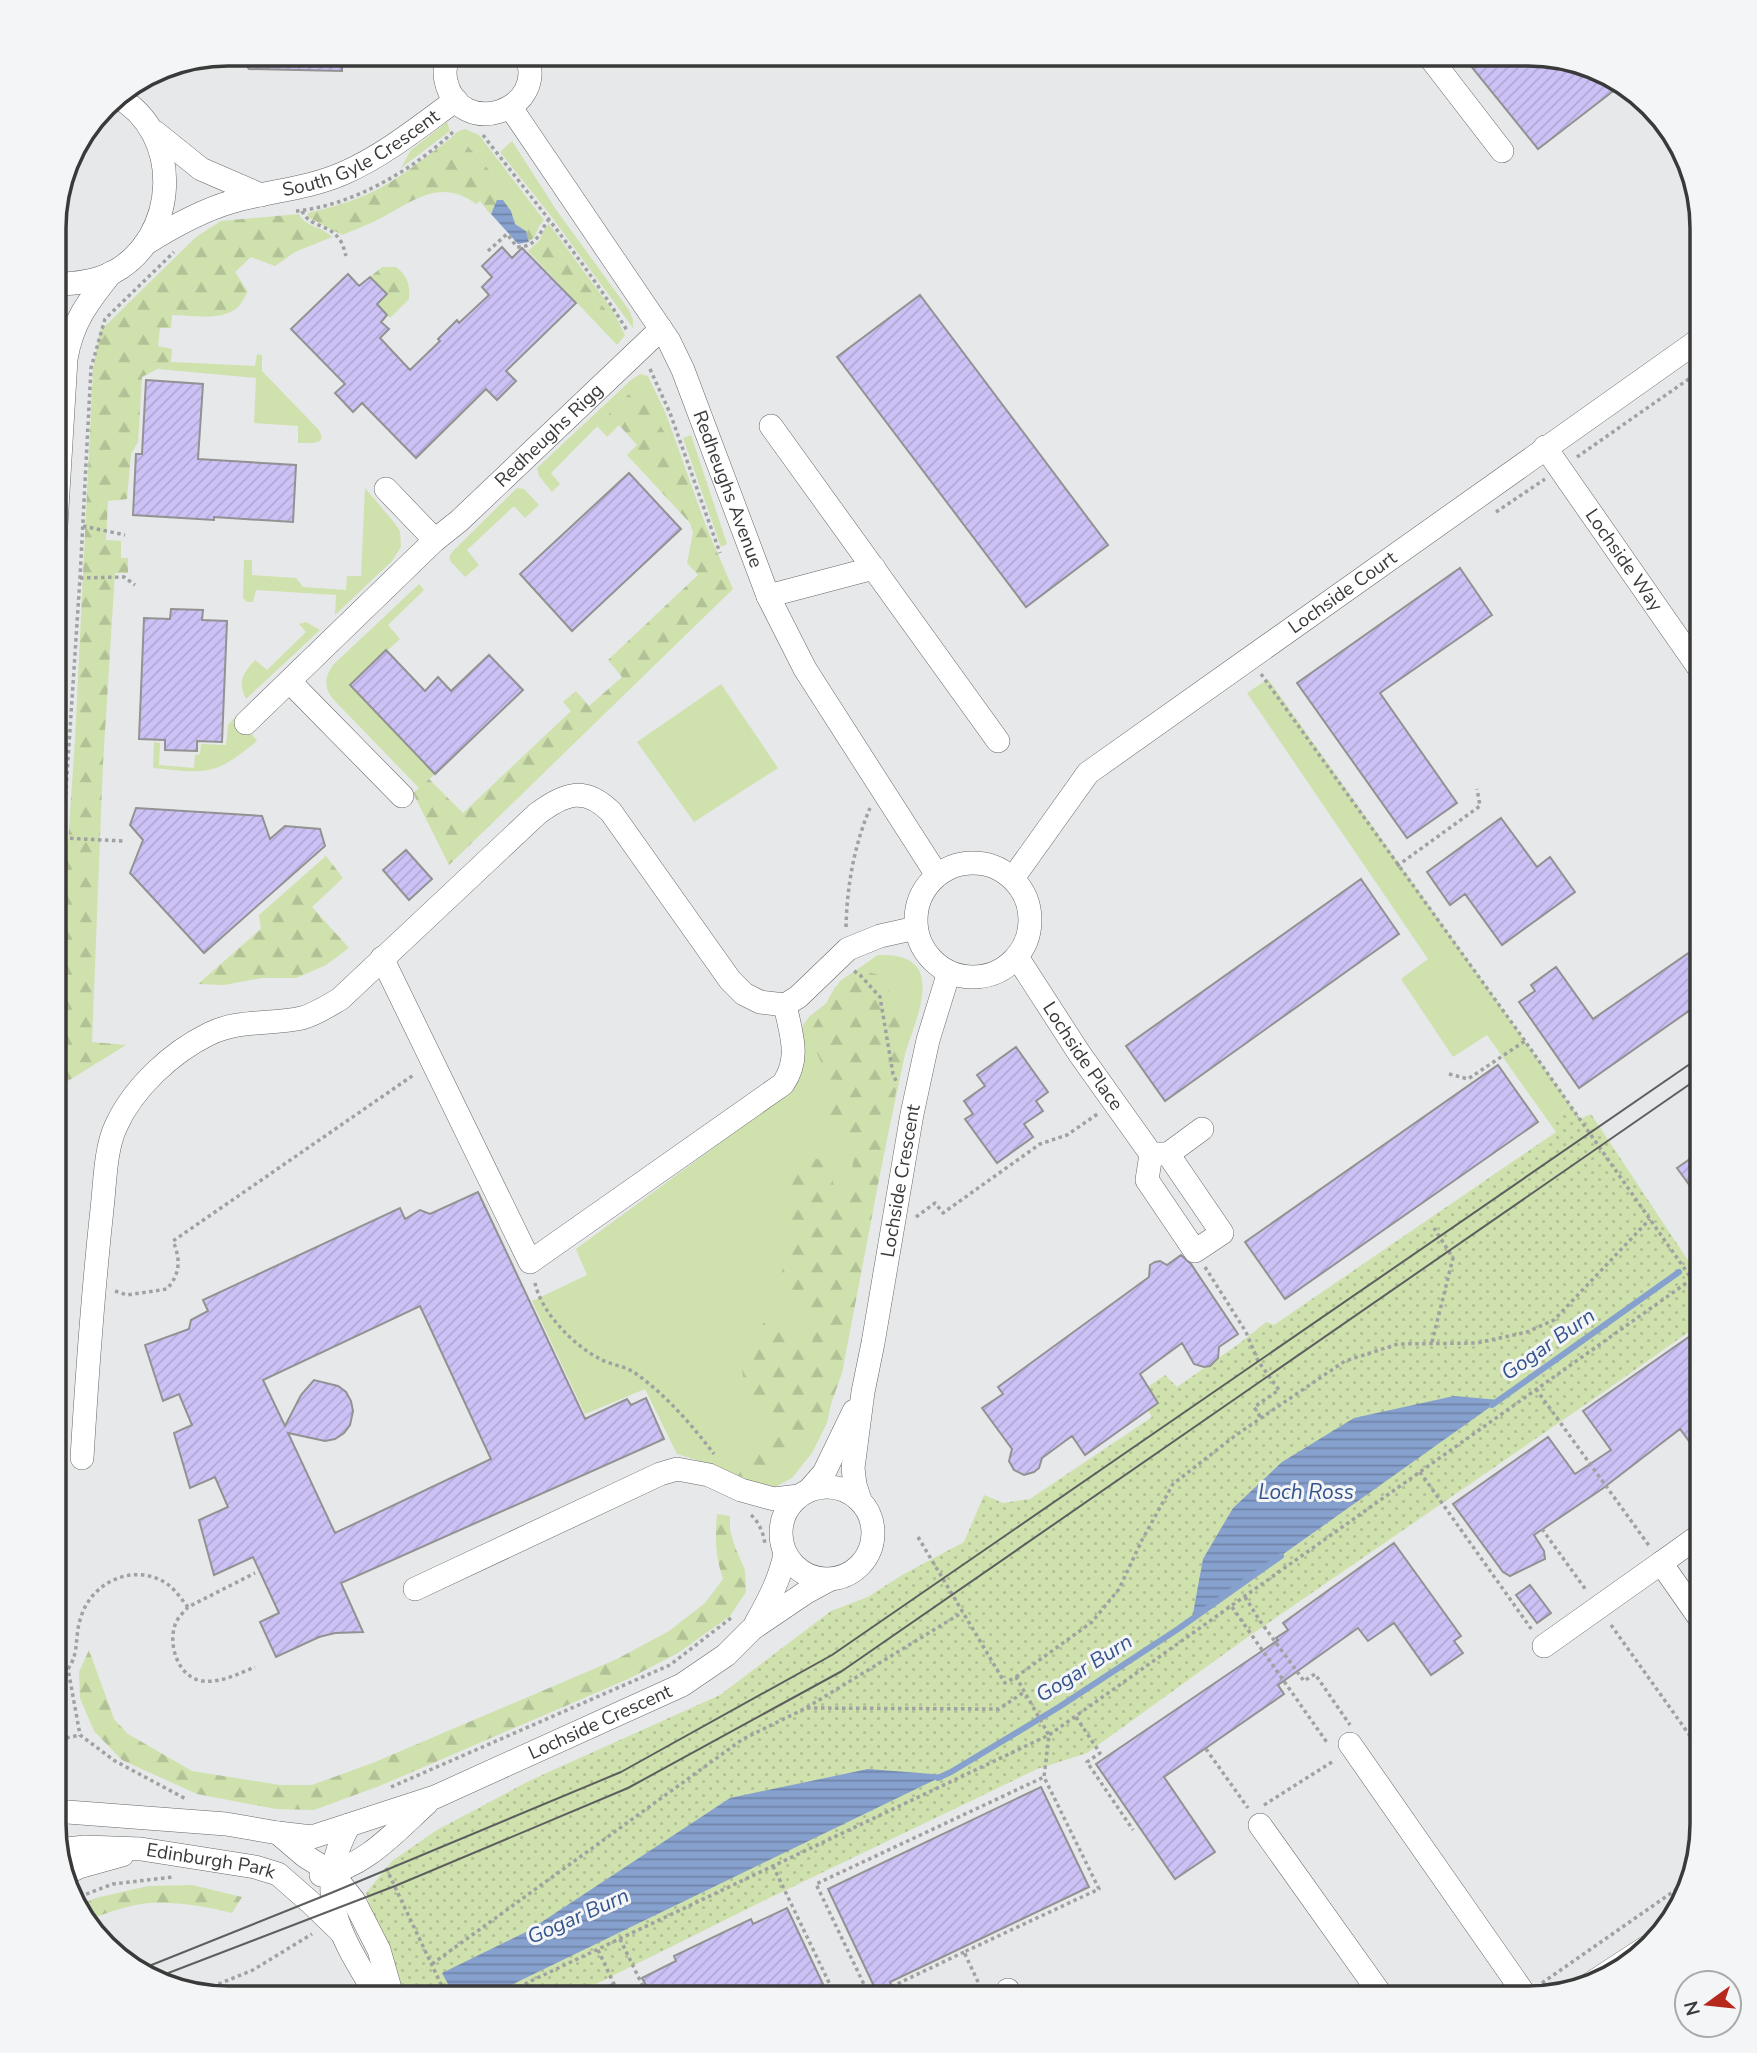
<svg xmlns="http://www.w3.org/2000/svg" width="1757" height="2053" font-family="'Nunito Sans',sans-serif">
  <defs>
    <pattern id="forest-firs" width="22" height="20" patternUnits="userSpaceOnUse" patternTransform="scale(1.75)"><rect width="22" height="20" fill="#cfe1ad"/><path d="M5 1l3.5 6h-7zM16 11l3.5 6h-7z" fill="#b2c296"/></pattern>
    <pattern id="park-dots" width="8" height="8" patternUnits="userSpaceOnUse" patternTransform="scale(1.75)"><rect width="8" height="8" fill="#cfe1ad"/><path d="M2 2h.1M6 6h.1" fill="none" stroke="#b2c296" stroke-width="1.8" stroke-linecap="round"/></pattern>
    <pattern id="water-rules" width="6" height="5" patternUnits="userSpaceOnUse" patternTransform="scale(1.75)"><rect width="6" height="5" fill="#87a1ce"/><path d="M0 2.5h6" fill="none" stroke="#6f84a8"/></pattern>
    <pattern id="building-hatch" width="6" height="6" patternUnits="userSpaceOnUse" patternTransform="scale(1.75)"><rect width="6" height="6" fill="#cdc2f6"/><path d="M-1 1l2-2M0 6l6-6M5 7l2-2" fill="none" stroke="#b1a7d4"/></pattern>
  </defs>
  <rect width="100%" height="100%" fill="#e7e8e9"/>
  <path fill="#cfe1ad" d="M 447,122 L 450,131 L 401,168 L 411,150 Z
    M 465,129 L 479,135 L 544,220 L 539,226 L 459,136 L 450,139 L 457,132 Z
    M 512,141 L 557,211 L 629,310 L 633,320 L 633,328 L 551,216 L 500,152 Z
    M 549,224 L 613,311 L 625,335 L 544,230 Z
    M 257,354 L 262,355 L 262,371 L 319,430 L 322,437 L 320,441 L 314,443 L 298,443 L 298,426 L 254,423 L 256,378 L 158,369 L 171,362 L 255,366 Z
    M 640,374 L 648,376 L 666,414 L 714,549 L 668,438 L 631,392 L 551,473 L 560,484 L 552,492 L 539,476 L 537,468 L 630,381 Z
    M 691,435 L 727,544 L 721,547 L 683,438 Z
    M 365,488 L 393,521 L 400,531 L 401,547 L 392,561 L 335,615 L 336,595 L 256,590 L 253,602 L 247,602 L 243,598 L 244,560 L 252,560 L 252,575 L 296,578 L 303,587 L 346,590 L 347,576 L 361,576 Z
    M 517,488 L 524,489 L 539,505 L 525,518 L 514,506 L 467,550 L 479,565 L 465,577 L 451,562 L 449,557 L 453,551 Z
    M 419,584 L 424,590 L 388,625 L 400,639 L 350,685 L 435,774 L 419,788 L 333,699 C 324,687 324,678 333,665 Z
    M 306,622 L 320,630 L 246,699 C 237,681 243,674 255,660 L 267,670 L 306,632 L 299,624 Z
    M 1268,679 L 1571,1106 L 1549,1122 L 1487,1035 L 1453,1057 L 1401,979 L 1428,959 L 1247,693 Z
    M 721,684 L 778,768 L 694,822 L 637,742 Z
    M 237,715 L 257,741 C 214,777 206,773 153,768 L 154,742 L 160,743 L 159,765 L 194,768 L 195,755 L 200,754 L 201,744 L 226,745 L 228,725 Z
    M 878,955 C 949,952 917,1015 905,1054 L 827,1423 L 812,1453 L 792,1478 L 769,1490 L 733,1478 L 707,1463 L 677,1454 L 645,1389 L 585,1414 L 532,1301 L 587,1275 L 576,1249 L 788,1093 L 803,1025 L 810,1016 L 828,1002 L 840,981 Z"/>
  <path fill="url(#forest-firs)" d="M 458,135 L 539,226 L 535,236 L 529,242 L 526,231 L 515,224 L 511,211 L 494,209 L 490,214 L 480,201 L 476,204 C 442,178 414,200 383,217 C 370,224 356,229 342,235 L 308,217 L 308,213 C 328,208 347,203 366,195 C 397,181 423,159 450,139 Z
    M 299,214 C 306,228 322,226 332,237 L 295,252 L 275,266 L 251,257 L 235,272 L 248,292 C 245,296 242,302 239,306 C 223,322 193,315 172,315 L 171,328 L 160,328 L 158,346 L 172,349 L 171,362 L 142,377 L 138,442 L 131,454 L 127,499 L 108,501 L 106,540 L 121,541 L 121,558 L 128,558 L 128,573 L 115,573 L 103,763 L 92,1042 L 126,1045 L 55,1089 L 54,1051 L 75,739 L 93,369 L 100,331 L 196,237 L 221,221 Z
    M 544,230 L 625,335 L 617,345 L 528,251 L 540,240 Z
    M 382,267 L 396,267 C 408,277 410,284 409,299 L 390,318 L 377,304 L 386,294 L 370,277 Z
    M 631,392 L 640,393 L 668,438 L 733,589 L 449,865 L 413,793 L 429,779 L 463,813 L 571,711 L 563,702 L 576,691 L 589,706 L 622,677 L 608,660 L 698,575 L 687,563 L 693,533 L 690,523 L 627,455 L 637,445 L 619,425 L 607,437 L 597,426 Z
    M 326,856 L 343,878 L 312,907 L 349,948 L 326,965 L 296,978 L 262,978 L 224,985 L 198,984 L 261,929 L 259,915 Z
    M 865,971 L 882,976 L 899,1014 L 903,1054 L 842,1373 L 822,1429 L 799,1446 L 774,1459 L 753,1477 L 737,1476 C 741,1448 758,1440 780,1426 L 748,1403 L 739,1354 L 765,1321 L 812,1344 L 815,1320 L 779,1286 L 792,1223 L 787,1178 L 809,1156 L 829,1163 L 835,1191 L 848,1197 L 854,1156 L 822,1120 L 830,1082 L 809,1035 L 835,987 Z
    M 717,1514 L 730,1516 L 730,1530 L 735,1547 L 745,1570 L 746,1592 L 730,1616 L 678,1653 L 628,1679 L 382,1785 L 314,1810 L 276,1809 L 197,1794 L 122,1760 L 94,1731 L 80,1698 L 79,1672 L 89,1650 L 114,1719 L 128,1734 L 192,1771 L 280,1785 L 312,1785 L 375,1762 L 617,1659 L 669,1631 L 705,1603 L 723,1579 C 715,1554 715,1539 717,1514 Z
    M 192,1885 L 242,1897 L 232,1913 C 205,1906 178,1902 150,1903 C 131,1904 103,1914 85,1921 L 77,1906 L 96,1898 L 148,1886 Z"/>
  <path fill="url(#park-dots)" d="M 1571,1106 L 1580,1119 L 1591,1114 L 1703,1283 L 1703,1322 L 1592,1400 L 1245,1639 L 1087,1753 L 1037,1769 L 763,1901 L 566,1999 L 406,1999 L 380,1941 L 366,1893 L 392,1861 L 437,1830 L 531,1780 L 720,1695 L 831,1611 L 868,1597 L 902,1575 L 964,1542 L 984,1495 L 1003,1503 L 1030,1499 L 1152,1417 L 1138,1394 L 1165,1375 L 1177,1387 L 1240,1343 L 1266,1322 L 1274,1325 L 1556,1132 L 1549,1122 Z"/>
  <path fill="url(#water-rules)" d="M 497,200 L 503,200 L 511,211 L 515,224 L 526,231 L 529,242 L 518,244 L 491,214 Z
    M 1454,1396 L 1500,1400 L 1192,1619 L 1203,1559 L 1233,1508 L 1282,1462 L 1354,1418 Z
    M 868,1769 L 945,1775 L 482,1999 L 456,1999 L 442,1973 L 528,1931 L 730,1798 Z"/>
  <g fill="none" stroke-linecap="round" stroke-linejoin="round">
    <path stroke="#87a1ce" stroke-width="6" d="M 1492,1405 L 1679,1272
      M 938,1778 L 951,1772 L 1059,1707 L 1178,1629 L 1281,1556"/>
  </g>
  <path fill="url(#building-hatch)" stroke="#929293" stroke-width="2" fill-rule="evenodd" d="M 237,54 L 342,54 L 342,71 L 249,69 Z
    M 1462,55 L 1539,55 L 1606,72 L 1621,85 L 1538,149 Z
    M 502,247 L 512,258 L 522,248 L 576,303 L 506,371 L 516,381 L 497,400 L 486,389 L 416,458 L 362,403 L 353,412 L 335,393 L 345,384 L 291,329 L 348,274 L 359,286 L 370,277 L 387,294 L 377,304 L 387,315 L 381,322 L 389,329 L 380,338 L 410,370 L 440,341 L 438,339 L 457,320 L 459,323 L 489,295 L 482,287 L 492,277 L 482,266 Z
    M 920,295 L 1108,545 L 1026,607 L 837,357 Z
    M 146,380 L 203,384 L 198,459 L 296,465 L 293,522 L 214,517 L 214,520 L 133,515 L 136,454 L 142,454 Z
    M 629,473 L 681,529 L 572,631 L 520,574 Z
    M 1460,568 L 1492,615 L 1380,693 L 1457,803 L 1407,838 L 1297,683 Z
    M 171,609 L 203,610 L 202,620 L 227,621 L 222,742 L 197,741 L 197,751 L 165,750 L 165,740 L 139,739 L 144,618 L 170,619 Z
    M 386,650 L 425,691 L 438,677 L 451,691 L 489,655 L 523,690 L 435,774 L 350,685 Z
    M 136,808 L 262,816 L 270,839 L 285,826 L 320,829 L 325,846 L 204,953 L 130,873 L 143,840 L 130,825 Z
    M 1501,818 L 1537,867 L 1550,857 L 1575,892 L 1502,945 L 1465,894 L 1450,905 L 1427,872 Z
    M 406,850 L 432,879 L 409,900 L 383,870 Z
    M 1361,879 L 1399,934 L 1165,1101 L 1126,1046 Z
    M 1703,943 L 1703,1001 L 1579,1088 L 1519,1002 L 1535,991 L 1531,985 L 1556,967 L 1593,1019 Z
    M 1016,1047 L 1048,1092 L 1036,1101 L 1043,1111 L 1024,1124 L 1033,1137 L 997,1163 L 965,1119 L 973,1114 L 964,1101 L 985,1086 L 977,1075 Z
    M 1498,1065 L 1538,1122 L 1285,1299 L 1245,1242 Z
    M 1703,1150 L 1703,1204 L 1677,1168 Z
    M 478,1192 L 585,1419 L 627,1399 L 631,1405 L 646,1398 L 664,1439 L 341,1583 L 363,1632 L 335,1633 L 319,1637 L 276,1657 L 260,1622 L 279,1613 L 253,1557 L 214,1575 L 199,1520 L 228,1507 L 215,1477 L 190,1488 L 174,1433 L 192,1425 L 179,1394 L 163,1401 L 145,1345 L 189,1329 L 191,1320 L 208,1311 L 203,1300 L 400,1208 L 405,1219 L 420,1210 L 430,1214 ZM 420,1306 L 491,1459 L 335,1533 L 288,1433 L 325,1441 L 335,1439 L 344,1433 L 350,1425 L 353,1411 L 351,1401 L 346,1392 L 338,1386 L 314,1380 L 301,1395 L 285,1426 L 263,1380 Z
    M 1181,1255 L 1191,1264 L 1238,1334 L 1219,1347 L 1218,1358 L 1210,1366 L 1204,1367 L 1194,1364 L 1182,1343 L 1140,1374 L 1158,1403 L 1085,1455 L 1072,1436 L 1042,1458 L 1039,1468 L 1034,1472 L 1024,1475 L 1014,1470 L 1009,1461 L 1012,1449 L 982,1408 L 1003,1394 L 998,1387 L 1149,1277 L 1150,1265 L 1155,1262 L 1160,1261 L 1167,1265 Z
    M 1696,1332 L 1703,1342 L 1703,1460 L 1680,1429 L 1602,1489 L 1534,1535 L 1544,1551 L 1545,1559 L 1510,1576 L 1503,1572 L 1453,1504 L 1548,1437 L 1575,1474 L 1611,1450 L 1583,1411 Z
    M 1394,1543 L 1461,1636 L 1454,1641 L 1463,1653 L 1431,1675 L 1394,1623 L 1368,1641 L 1358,1628 L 1278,1685 L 1284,1694 L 1164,1777 L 1215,1852 L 1175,1879 L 1096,1764 L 1278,1640 L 1276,1638 L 1288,1630 L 1283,1623 Z
    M 1530,1585 L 1551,1613 L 1537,1623 L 1516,1595 Z
    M 1041,1787 L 1089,1887 L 890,1982 L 898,1999 L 880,1999 L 828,1889 Z
    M 787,1908 L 830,1999 L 653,1999 L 642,1978 L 676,1961 L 674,1956 L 751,1919 L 753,1924 Z"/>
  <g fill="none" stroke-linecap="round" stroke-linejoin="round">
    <defs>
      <g id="minor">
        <path d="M 449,54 C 445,63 444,72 446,81 C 459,140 550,112 526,54"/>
        <path d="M 1428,55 L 1502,151"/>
        <path id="s1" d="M 511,108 L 669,341 L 683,370 L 768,596 L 805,669 L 937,875"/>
        <path d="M 155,132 L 201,169 L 261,195"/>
        <path id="s2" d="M 145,244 C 172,227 200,211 231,202 C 268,191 308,189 344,173 C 385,155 420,126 456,100"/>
        <path d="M 55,284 C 75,284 94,282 112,273 C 179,238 184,133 116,96"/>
        <path d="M 771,426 L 998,741"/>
        <path id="s3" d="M 1545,447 L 1703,674"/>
        <path d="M 386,489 L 435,540"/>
        <path d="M 55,542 L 66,359 C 72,322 88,302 111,273"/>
        <path d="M 768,596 L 874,568"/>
        <path d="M 290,682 L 402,796"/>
        <path id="s4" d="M 246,723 L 435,540 L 459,521 L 661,329"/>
        <circle cx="973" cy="920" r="57"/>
        <path id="s5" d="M 1013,878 L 1088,773 L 1703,337"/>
        <path id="s6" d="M 1017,957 L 1079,1053 L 1151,1154 L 1168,1154 L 1222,1233 L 1195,1251 L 1147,1180 L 1151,1154"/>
        <path d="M 382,958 L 530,1262 L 783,1084 C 801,1058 791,1034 785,1005"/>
        <path d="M 1168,1154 L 1202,1129"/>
        <path d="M 82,1458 C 87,1375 93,1292 102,1209 C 105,1184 105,1149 116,1126 C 133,1088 172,1052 209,1034 C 238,1019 271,1025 302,1018 C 316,1014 328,1006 340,999 L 537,814 C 565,793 585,786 611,812 L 730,980 L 744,994 L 760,1002 L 785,1005 L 798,997 L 848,949 L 880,936 L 916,928"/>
        <circle cx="827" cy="1533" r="46"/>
        <path d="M 809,1490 L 824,1473 L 854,1411"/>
        <path id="s7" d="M 860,1500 L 855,1485 L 853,1468 L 863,1392 L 873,1343 L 912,1114 L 928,1040 L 949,972"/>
        <path d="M 1703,1533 L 1661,1563 L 1703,1623"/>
        <path d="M 415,1589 L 660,1474 L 677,1469 L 709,1475 L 741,1490 L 774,1499 L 799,1496"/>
        <path d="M 756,1623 C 769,1600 780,1579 785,1554"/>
        <path d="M 1544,1646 L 1661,1563"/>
        <path d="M 1350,1744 L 1528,1999"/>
        <path id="s8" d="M 54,1811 L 226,1824 L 278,1833 L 312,1837 L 435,1797 L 682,1685 L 726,1655 L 752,1629 L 805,1593 L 829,1580"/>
        <path d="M 349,1825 C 311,1895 342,1938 379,1999"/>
        <path d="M 1260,1825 L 1384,1999"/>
        <path d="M 278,1833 L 305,1856 L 332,1873 L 354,1901 L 379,1950 L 393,1999"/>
        <path id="s9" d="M 58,1850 L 85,1847 L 141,1849 L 255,1867 L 278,1874 L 310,1902 L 341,1932"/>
        <path d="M 63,1875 L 79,1867 L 122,1855"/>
        <path d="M 321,1875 C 364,1868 396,1831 427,1803"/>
        <path d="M 1008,1990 L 1012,1999"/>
        <path d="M 1581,1990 L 1647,1947"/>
      </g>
    </defs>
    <use href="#minor" stroke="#666768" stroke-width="24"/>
    <path stroke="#a0a1a1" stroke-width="3.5" stroke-dasharray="3.5 3.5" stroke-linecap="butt" d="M 483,135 C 533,200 586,263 628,332
      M 296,211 C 352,206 415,169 455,130
      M 302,211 C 310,228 330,224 339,239 C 343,243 344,250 346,256
      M 488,251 L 507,234 L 517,247 C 537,247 539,233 549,219
      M 650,369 L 670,413 L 720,553
      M 1577,457 L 1703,369
      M 1496,512 L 1545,479
      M 83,526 L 125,535
      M 80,578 L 124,577 L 135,585
      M 1261,674 L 1525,1041 L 1703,1295
      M 63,838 L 123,841
      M 1397,866 L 1480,806 L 1477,789
      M 846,927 C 847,886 854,846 870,808
      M 56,942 L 80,578 L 91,368 L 105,319 L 174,252
      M 54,969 L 56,942 L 54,942
      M 854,971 L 860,975 L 880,997 L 893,1074 L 897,1083
      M 1449,1074 L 1468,1079 L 1525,1041
      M 916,1217 L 935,1203 L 943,1213 L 1040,1144 L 1067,1135 L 1099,1113
      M 1205,1267 L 1246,1332 L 1258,1361 L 1279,1390 L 1254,1407 L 1261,1418
      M 535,1283 C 541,1312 573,1345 600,1359 C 611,1365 625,1366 635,1373 C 665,1394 692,1425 714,1454
      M 115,1291 L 127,1295 L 167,1289 C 180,1274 181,1260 173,1241 L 415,1074
      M 1432,1342 L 1453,1258 L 1434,1228
      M 1536,1389 L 1650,1547
      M 1420,1472 L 1532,1630
      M 751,1515 C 759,1522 764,1534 765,1545
      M 1542,1529 L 1586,1590
      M 918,1537 L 1005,1683 L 1016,1677 L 1049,1735 L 1044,1777 L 1099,1889 L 964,1952 L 986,1999
      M 1245,1597 L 1260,1621 L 1304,1681 L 1315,1674 L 1350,1725
      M 188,1607 C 184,1612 177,1618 175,1625 C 168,1645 178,1678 203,1681 C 221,1683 238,1674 255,1667
      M 1232,1607 L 1328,1744
      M 1611,1625 L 1703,1754
      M 54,1659 L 68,1669 L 80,1735 L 115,1761 L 186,1799
      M 68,1669 C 80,1652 74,1636 81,1617 C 92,1580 138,1561 170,1586 C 176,1591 182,1600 188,1607 L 255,1573
      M 1016,1677 L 1092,1622 L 1119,1589 L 1142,1540 L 1173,1484 L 1236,1435 L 1345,1361 L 1398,1344 L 1477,1343 L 1527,1332 L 1554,1320 L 1650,1219
      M 807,1708 L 999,1709 L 1024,1692
      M 1076,1717 L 1100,1753 L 1087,1762 L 1133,1830
      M 54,1734 L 61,1739 L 80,1735
      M 1206,1749 L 1248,1808
      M 391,1787 L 670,1665 L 731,1618
      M 1264,1805 L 1335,1760
      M 773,1866 L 834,1993 L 822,1999
      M 386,1868 L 448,1999
      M 73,1899 L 113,1884 L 173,1877
      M 620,1939 L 649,1999
      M 598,1950 L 621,1999
      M 964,1952 L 870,1997 L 816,1884 L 1044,1777
      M 432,1964 L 743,1739 L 806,1708 L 963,1612
      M 1542,1983 L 1690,1880
      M 199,1992 L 253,1970 L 312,1934
      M 493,1999 L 1049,1735 L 1692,1279
      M 584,1999 L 614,1984"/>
    <use href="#minor" stroke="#fff" stroke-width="23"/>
    <path stroke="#5d5e5e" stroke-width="2" d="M 139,1970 L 331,1893 L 621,1772 L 832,1655 L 1703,1055
      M 150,1980 L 395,1886 L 628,1788 L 842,1671 L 1703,1075"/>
  </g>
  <g text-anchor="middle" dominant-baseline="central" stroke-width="6" stroke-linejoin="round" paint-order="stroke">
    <g font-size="19" fill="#3a3a3a" stroke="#f4f5f6">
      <text stroke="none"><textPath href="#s2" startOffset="236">South Gyle Crescent</textPath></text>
      <text stroke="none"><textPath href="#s4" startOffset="418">Redheughs Rigg</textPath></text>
      <text stroke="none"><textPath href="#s1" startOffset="441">Redheughs Avenue</textPath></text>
      <text stroke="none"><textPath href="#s3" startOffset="138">Lochside Way</textPath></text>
      <text stroke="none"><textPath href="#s5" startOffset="441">Lochside Court</textPath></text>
      <text stroke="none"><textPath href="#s6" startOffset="119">Lochside Place</textPath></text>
      <text stroke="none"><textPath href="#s7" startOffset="324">Lochside Crescent</textPath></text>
      <text stroke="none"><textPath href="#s8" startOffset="570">Lochside Crescent</textPath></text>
      <text stroke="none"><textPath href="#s9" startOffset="154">Edinburgh Park</textPath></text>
    </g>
    <g font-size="21" font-style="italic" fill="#35548e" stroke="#f4f5f6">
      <text transform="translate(1548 1344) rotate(-35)">Gogar Burn</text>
      <text x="1306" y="1492">Loch Ross</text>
      <text transform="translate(1084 1668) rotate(-32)">Gogar Burn</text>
      <text transform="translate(578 1916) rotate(-24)">Gogar Burn</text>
    </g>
  </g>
  <path d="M0 0H1757V2053H0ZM228 66H1528A162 162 0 0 1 1690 228V1824A162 162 0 0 1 1528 1986H228A162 162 0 0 1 66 1824V228A162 162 0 0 1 228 66Z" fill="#f4f5f6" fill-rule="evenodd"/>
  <path fill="none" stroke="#3a3a3a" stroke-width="3.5" d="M228 66H1528A162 162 0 0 1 1690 228V1824A162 162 0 0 1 1528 1986H228A162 162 0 0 1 66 1824V228A162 162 0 0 1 228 66Z"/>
  <g transform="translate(1708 2004) rotate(255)"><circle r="33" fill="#f4f5f6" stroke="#aaaaab" stroke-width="2"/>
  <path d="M0-5L12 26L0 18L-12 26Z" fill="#b6281b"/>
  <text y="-10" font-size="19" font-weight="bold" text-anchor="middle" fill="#3a3a3a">N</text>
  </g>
</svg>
